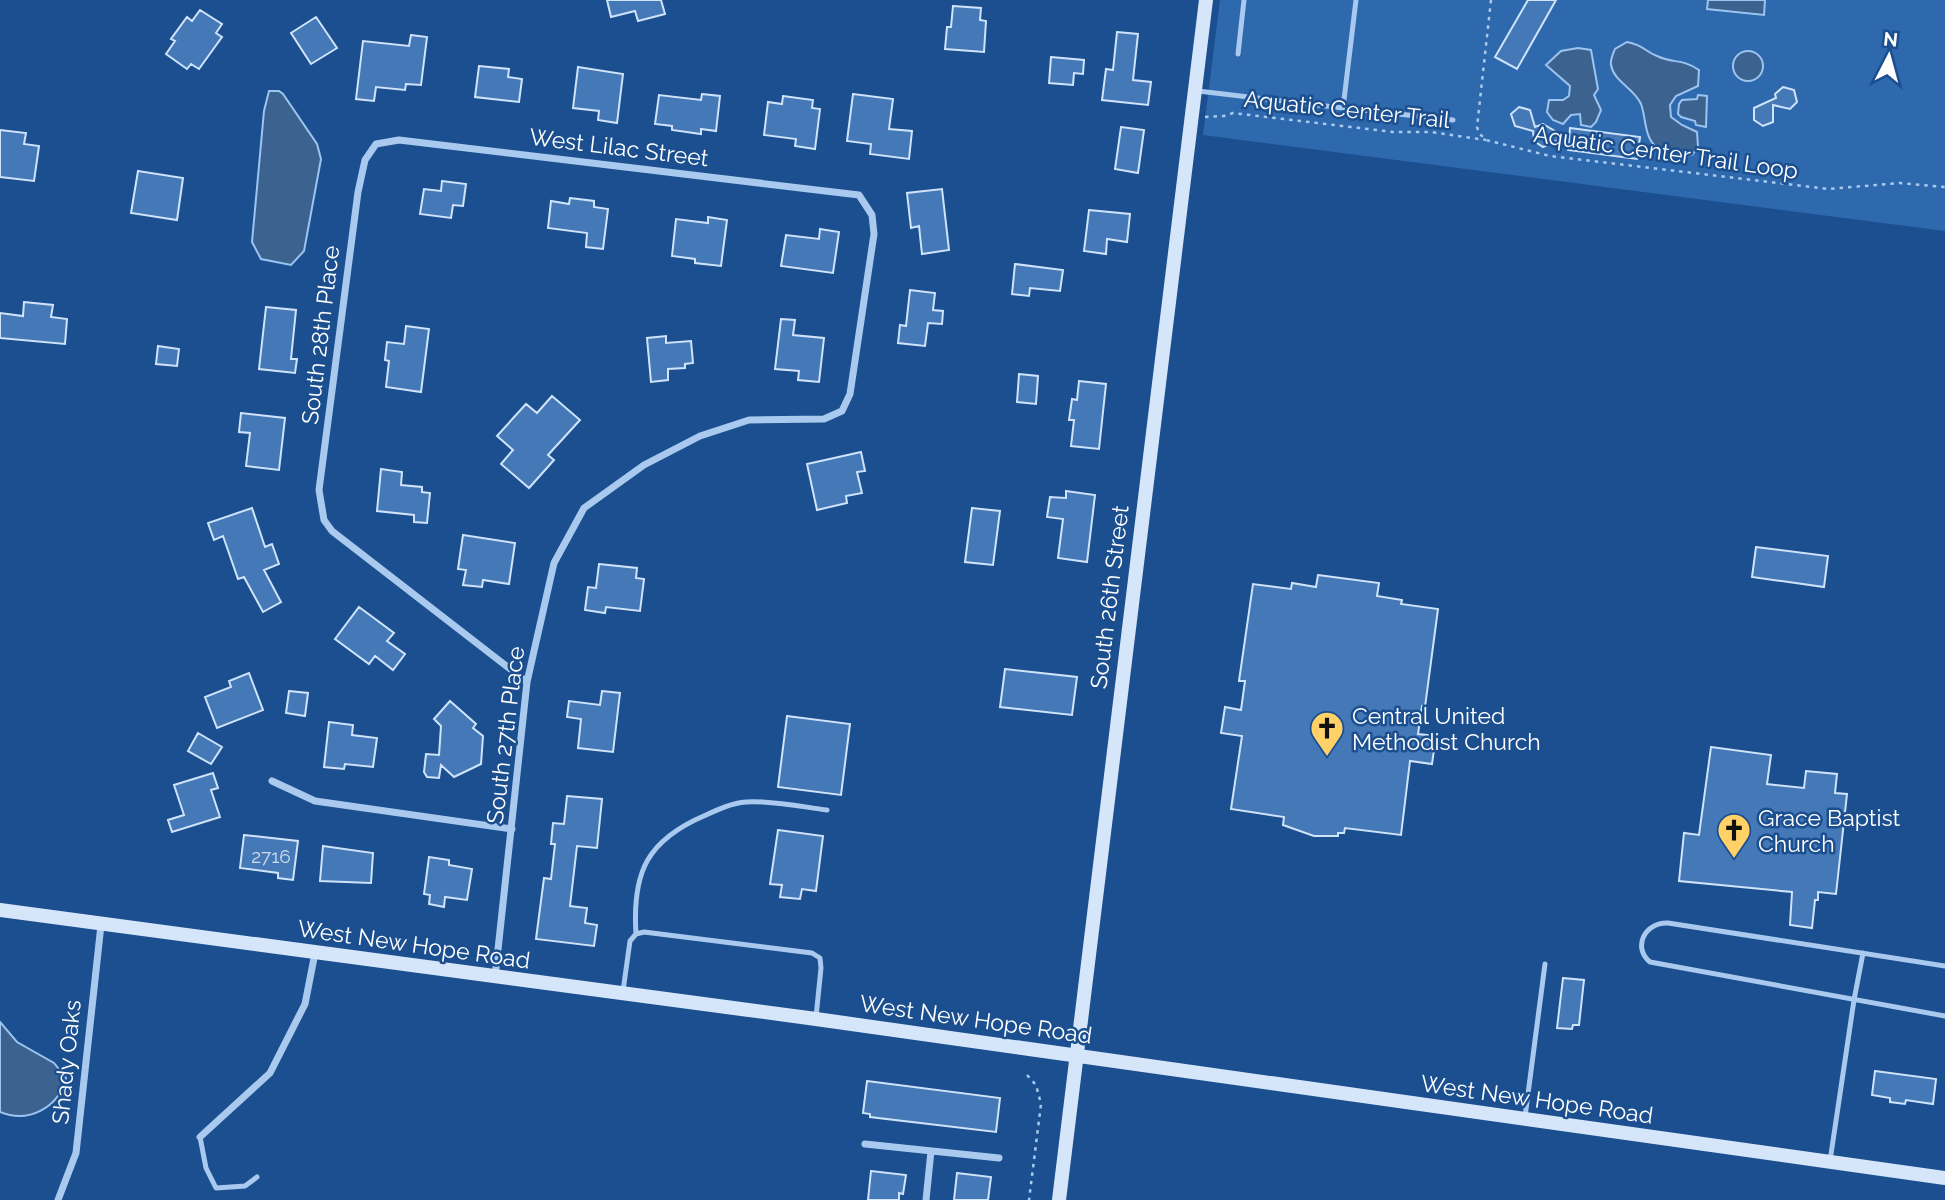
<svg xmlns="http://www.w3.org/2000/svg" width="1945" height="1200" font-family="Raleway,sans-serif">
  <rect width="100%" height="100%" fill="#1b4f8f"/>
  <path fill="#2e69ad" d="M 1220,0 L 1945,0 L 1945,231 L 1203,135 Z"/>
  <path fill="#3c6290" stroke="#9cc4f0" stroke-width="2" d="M 1708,0 L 1765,0 L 1764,15 L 1707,9 Z
    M 1627,42 C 1644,45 1644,51 1657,56 C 1674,64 1681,58 1699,70 L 1698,86 L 1676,96 L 1670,105 L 1671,117 L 1682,125 L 1697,132 L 1698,147 L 1692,155 C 1680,156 1665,156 1655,146 C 1644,135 1646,117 1641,104 C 1634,88 1614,82 1611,65 C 1610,60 1613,54 1615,49 Z
    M 1578,48 L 1591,50 L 1598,89 L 1594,95 L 1601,110 L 1596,122 L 1591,127 L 1581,125 L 1580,114 L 1571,115 L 1563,124 L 1553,120 L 1547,112 L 1549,100 L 1563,100 L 1569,96 L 1570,86 L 1546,65 L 1561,51 Z
    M1733 66a15 15 0 1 1 30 0a15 15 0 1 1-30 0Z
    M 269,91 L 279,91 L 283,94 L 317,144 L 321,159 L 304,251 L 291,265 L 261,259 L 252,242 L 264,111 Z
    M 1698,95 L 1707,96 L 1706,127 L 1696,125 L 1695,121 L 1681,117 L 1678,114 L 1679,104 L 1682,100 L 1697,99 Z
    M 0,1022 L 17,1042 L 54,1063 L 66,1078 C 59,1107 29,1124 0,1112 Z"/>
  <path fill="#4478b7" stroke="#cfe3fa" stroke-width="2" d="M 607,0 L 661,0 L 665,14 L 638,21 L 635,11 L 611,17 Z
    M 1528,0 L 1556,0 L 1517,69 L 1495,57 Z
    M 953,6 L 981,8 L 980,20 L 986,21 L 984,52 L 945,49 L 947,27 L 951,27 Z
    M 200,10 L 222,24 L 216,33 L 222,37 L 199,69 L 191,64 L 187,69 L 166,54 L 175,41 L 171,39 L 187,17 L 192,21 Z
    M 316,17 L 337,48 L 311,64 L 291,33 Z
    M 1117,32 L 1138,34 L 1133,80 L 1151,82 L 1148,105 L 1102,100 L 1106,69 L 1113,70 Z
    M 411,35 L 427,37 L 421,85 L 406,84 L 405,90 L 376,87 L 374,101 L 356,99 L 363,41 L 409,46 Z
    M 1051,57 L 1084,60 L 1083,74 L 1074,73 L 1073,85 L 1049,83 Z
    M 479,66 L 509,69 L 508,77 L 522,79 L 519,102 L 475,97 Z
    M 578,67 L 623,74 L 617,123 L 598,120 L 599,111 L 573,108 Z
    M 1783,87 L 1794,90 L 1797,102 L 1790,109 L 1773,105 L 1773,122 L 1763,126 L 1754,120 L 1754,108 L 1776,98 L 1775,94 Z
    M 702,94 L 720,96 L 716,131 L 701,129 L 701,134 L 672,130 L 672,126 L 655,124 L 659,95 L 701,100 Z
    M 853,94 L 893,99 L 889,129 L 912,131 L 909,159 L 870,154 L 871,144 L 847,141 Z
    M 783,96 L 813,100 L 812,108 L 820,109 L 815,149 L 795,146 L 796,139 L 764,135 L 768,102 L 782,104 Z
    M 1519,107 L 1530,110 L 1535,127 L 1543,124 L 1565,137 L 1543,147 L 1534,141 L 1533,131 L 1515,126 L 1511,114 Z
    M 1121,127 L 1144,130 L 1138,173 L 1115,169 Z
    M 1570,128 L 1640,137 L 1637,159 L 1568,150 Z
    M 0,130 L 26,133 L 24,144 L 39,146 L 34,181 L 0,177 Z
    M 138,171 L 183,178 L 177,220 L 131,213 Z
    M 442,181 L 466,184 L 463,206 L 453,205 L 451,218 L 420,214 L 424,189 L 441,191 Z
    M 942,189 L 949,250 L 922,254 L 919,226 L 911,228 L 907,193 Z
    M 570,198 L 594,201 L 594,207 L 608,209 L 603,249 L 586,247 L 587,233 L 548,228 L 551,201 L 569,204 Z
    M 1089,210 L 1130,214 L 1127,242 L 1107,239 L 1106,254 L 1084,251 Z
    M 708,217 L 727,220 L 721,266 L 695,263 L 695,259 L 672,256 L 676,219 L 708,223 Z
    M 820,229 L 839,232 L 833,273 L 781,266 L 786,235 L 819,239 Z
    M 1015,264 L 1063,270 L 1060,291 L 1030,288 L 1029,296 L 1012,294 Z
    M 910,290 L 935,293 L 933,310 L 943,311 L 942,324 L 928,323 L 925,346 L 898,343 L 900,325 L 906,326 Z
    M 24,302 L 53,305 L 51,317 L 67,319 L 65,344 L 0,338 L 0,313 L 23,316 Z
    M 266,307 L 296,310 L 291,359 L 297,359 L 295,373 L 259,369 Z
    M 781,319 L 795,320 L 793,335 L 824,338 L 819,382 L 798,380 L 799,371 L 775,369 Z
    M 406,326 L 429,329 L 421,392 L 386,387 L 389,361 L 385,360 L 387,342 L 404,344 Z
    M 666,336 L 666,343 L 691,341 L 693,363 L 685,364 L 685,368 L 668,369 L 668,380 L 651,382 L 647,338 Z
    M 158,346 L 179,349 L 177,366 L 156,364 Z
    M 1019,374 L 1038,376 L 1036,404 L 1017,402 Z
    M 1079,381 L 1106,384 L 1099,449 L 1071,446 L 1074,420 L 1069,420 L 1072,399 L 1077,400 Z
    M 552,396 L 580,420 L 548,455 L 554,460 L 529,488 L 501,464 L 513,450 L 497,436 L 526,404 L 537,413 Z
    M 241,413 L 285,418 L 279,470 L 246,466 L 250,433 L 239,432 Z
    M 861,452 L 865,471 L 857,472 L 862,493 L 846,496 L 847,503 L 817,510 L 807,464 Z
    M 381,469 L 402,472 L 401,485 L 422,487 L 422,492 L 430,493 L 427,523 L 414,522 L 414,515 L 377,511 Z
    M 1066,491 L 1095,495 L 1087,562 L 1058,558 L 1063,519 L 1047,517 L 1050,497 L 1066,498 Z
    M 252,508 L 265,547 L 272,544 L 279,564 L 264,570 L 281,602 L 263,612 L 244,577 L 238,579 L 223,536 L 214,540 L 208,523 Z
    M 972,508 L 1000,511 L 993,565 L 965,562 Z
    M 463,535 L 515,543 L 509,584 L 483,580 L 482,587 L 463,585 L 466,570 L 458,569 Z
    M 1756,547 L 1828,556 L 1824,587 L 1752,577 Z
    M 599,564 L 637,568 L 636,578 L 644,579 L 640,611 L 606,607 L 605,613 L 585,610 L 588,587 L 596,588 Z
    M 1318,575 L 1379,583 L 1377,596 L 1402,600 L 1401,604 L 1438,609 L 1425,707 L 1422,706 L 1418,734 L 1436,736 L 1432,764 L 1410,761 L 1401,835 L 1345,828 L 1344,833 L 1338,833 L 1338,836 L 1314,836 L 1283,825 L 1284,817 L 1231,809 L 1242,736 L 1221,733 L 1225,707 L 1241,710 L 1245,681 L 1239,681 L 1253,584 L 1291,589 L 1292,583 L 1316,587 Z
    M 359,607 L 394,633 L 387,641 L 405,654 L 393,670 L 375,656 L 369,664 L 335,639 Z
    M 1005,669 L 1077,677 L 1072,715 L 1000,707 Z
    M 249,673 L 263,710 L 217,728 L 205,697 L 231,687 L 229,681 Z
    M 289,691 L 308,693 L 305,716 L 286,713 Z
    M 602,691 L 620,693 L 613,752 L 578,748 L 581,719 L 567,717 L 569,701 L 600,705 Z
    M 450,701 L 476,724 L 473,728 L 483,736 L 481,764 L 454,777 L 441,765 L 439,778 L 427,777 L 424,772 L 426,754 L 439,755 L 441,726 L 434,719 Z
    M 787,716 L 850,724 L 841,795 L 778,787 Z
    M 329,722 L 353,725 L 352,735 L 377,738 L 373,767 L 345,764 L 344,769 L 324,767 Z
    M 198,733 L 222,747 L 211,764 L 188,751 Z
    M 1711,747 L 1771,755 L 1767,784 L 1804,788 L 1806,771 L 1837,774 L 1835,793 L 1847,794 L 1836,894 L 1818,892 L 1818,900 L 1815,900 L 1812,928 L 1790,925 L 1792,892 L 1679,881 L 1684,833 L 1699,835 Z
    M 213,773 L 218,788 L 211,790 L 220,817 L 172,832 L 168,820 L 184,815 L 174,785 Z
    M 567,796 L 602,799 L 597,848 L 577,846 L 570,906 L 587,908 L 585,923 L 597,925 L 594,946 L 536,939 L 544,878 L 551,879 L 555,844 L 551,844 L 553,823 L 564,824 Z
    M 778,830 L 823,836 L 816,891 L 802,889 L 800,899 L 780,897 L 782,885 L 770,884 Z
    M 244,835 L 298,841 L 293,880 L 278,878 L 278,873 L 240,868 Z
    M 323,846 L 373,853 L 371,883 L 320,881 Z
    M 429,857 L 449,860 L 449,865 L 472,869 L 467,900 L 445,897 L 444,907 L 429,904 L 430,895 L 424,894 Z
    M 1563,978 L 1584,980 L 1579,1025 L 1573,1025 L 1572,1029 L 1557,1028 Z
    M 1875,1071 L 1936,1079 L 1933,1104 L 1906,1100 L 1905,1104 L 1890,1102 L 1890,1098 L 1872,1095 Z
    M 867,1081 L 1000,1098 L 996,1132 L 870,1117 L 870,1114 L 863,1113 Z
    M 871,1171 L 906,1175 L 903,1194 L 899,1193 L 899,1200 L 868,1200 Z
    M 957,1173 L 991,1177 L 988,1200 L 954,1200 Z"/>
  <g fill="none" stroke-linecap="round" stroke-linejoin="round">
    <path stroke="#a9c9ee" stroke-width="2.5" stroke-dasharray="3.5 5" stroke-linecap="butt" d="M 1491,0 L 1477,127 L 1479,133 L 1486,140 L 1550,156 L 1828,189 L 1900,183 L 1945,187
      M 1205,117 L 1224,116 L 1233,113 L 1393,132 L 1431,132 L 1486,140
      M 1027,1075 L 1036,1085 L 1041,1104 L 1029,1200"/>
    <path stroke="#a9c9ee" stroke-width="5" d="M 1238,54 L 1244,0
      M 1198,91 L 1343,108 L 1356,0
      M 1343,108 L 1453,120
      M 636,934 C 632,872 647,840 706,815 C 719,809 732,803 746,802 C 770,800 803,807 827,810
      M 1945,966 L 1668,923 C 1645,922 1632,947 1650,962 L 1945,1016
      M 623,991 L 630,941 L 636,934 L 644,932 L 812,953 L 820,958 L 821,968 L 816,1017
      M 1525,1117 L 1545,964
      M 200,1137 L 206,1168 L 216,1188 L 245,1186 L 257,1177
      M 1830,1161 L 1854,1000 L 1863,953"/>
    <path stroke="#a9c9ee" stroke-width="7" d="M 272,781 L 315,801 L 512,829
      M 495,977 L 527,682 L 554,563 L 584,508 L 644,465 L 700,436 L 749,420 L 824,419 L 842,411 L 850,394 L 874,234 L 872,215 L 859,195 L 399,140 L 376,144 L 365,160 L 358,192 L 319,490 L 324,520 L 332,531 L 527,682
      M 200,1137 L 270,1073 L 305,1004 L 315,953
      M 865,1144 L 999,1158
      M 58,1200 L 76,1153 L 101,925
      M 926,1200 L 931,1151"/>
    <path stroke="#d6e6fa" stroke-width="14" d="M 0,910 L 816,1019 L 1945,1178
      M 1059,1200 L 1206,0"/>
  </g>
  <defs>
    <symbol id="church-pin" viewBox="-11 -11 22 30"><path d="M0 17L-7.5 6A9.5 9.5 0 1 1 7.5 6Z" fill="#ffd166" stroke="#1b4f8f"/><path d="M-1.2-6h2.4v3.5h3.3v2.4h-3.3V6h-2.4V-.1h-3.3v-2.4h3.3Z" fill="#111"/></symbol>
  </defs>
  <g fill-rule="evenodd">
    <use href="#church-pin" x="1308" y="709" width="38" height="52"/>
    <use href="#church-pin" x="1715" y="811" width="38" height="52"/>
  </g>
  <g text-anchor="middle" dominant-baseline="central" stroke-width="5" stroke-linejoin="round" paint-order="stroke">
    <g font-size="19" fill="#d0dded">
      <text x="271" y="856">2716</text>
    </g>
    <g font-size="23" fill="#fff" stroke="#1b4f8f">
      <text transform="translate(1347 109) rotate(6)">Aquatic Center Trail</text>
      <text transform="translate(619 147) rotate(7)">West Lilac Street</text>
      <text transform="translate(1666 152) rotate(8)">Aquatic Center Trail Loop</text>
      <text transform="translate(320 335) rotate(-83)">South 28th Place</text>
      <text transform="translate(1109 597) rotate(-83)">South 26th Street</text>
      <text transform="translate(505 735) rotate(-83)">South 27th Place</text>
      <text transform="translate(414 944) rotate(8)">West New Hope Road</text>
      <text transform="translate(976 1019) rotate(8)">West New Hope Road</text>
      <text transform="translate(66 1062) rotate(-84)">Shady Oaks</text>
      <text transform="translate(1537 1099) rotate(8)">West New Hope Road</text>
    </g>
    <g font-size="23" fill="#fff" stroke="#1b4f8f" text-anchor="start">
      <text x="1352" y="715">Central United<tspan x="1352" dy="26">Methodist Church</tspan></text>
      <text x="1758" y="817">Grace Baptist<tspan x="1758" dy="26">Church</tspan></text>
    </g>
  </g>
  <g transform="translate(1889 56) rotate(6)" stroke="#1b4f8f" stroke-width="5" paint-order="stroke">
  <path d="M0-5L12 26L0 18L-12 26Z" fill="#ffffff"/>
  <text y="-10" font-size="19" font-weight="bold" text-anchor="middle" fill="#ffffff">N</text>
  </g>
</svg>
